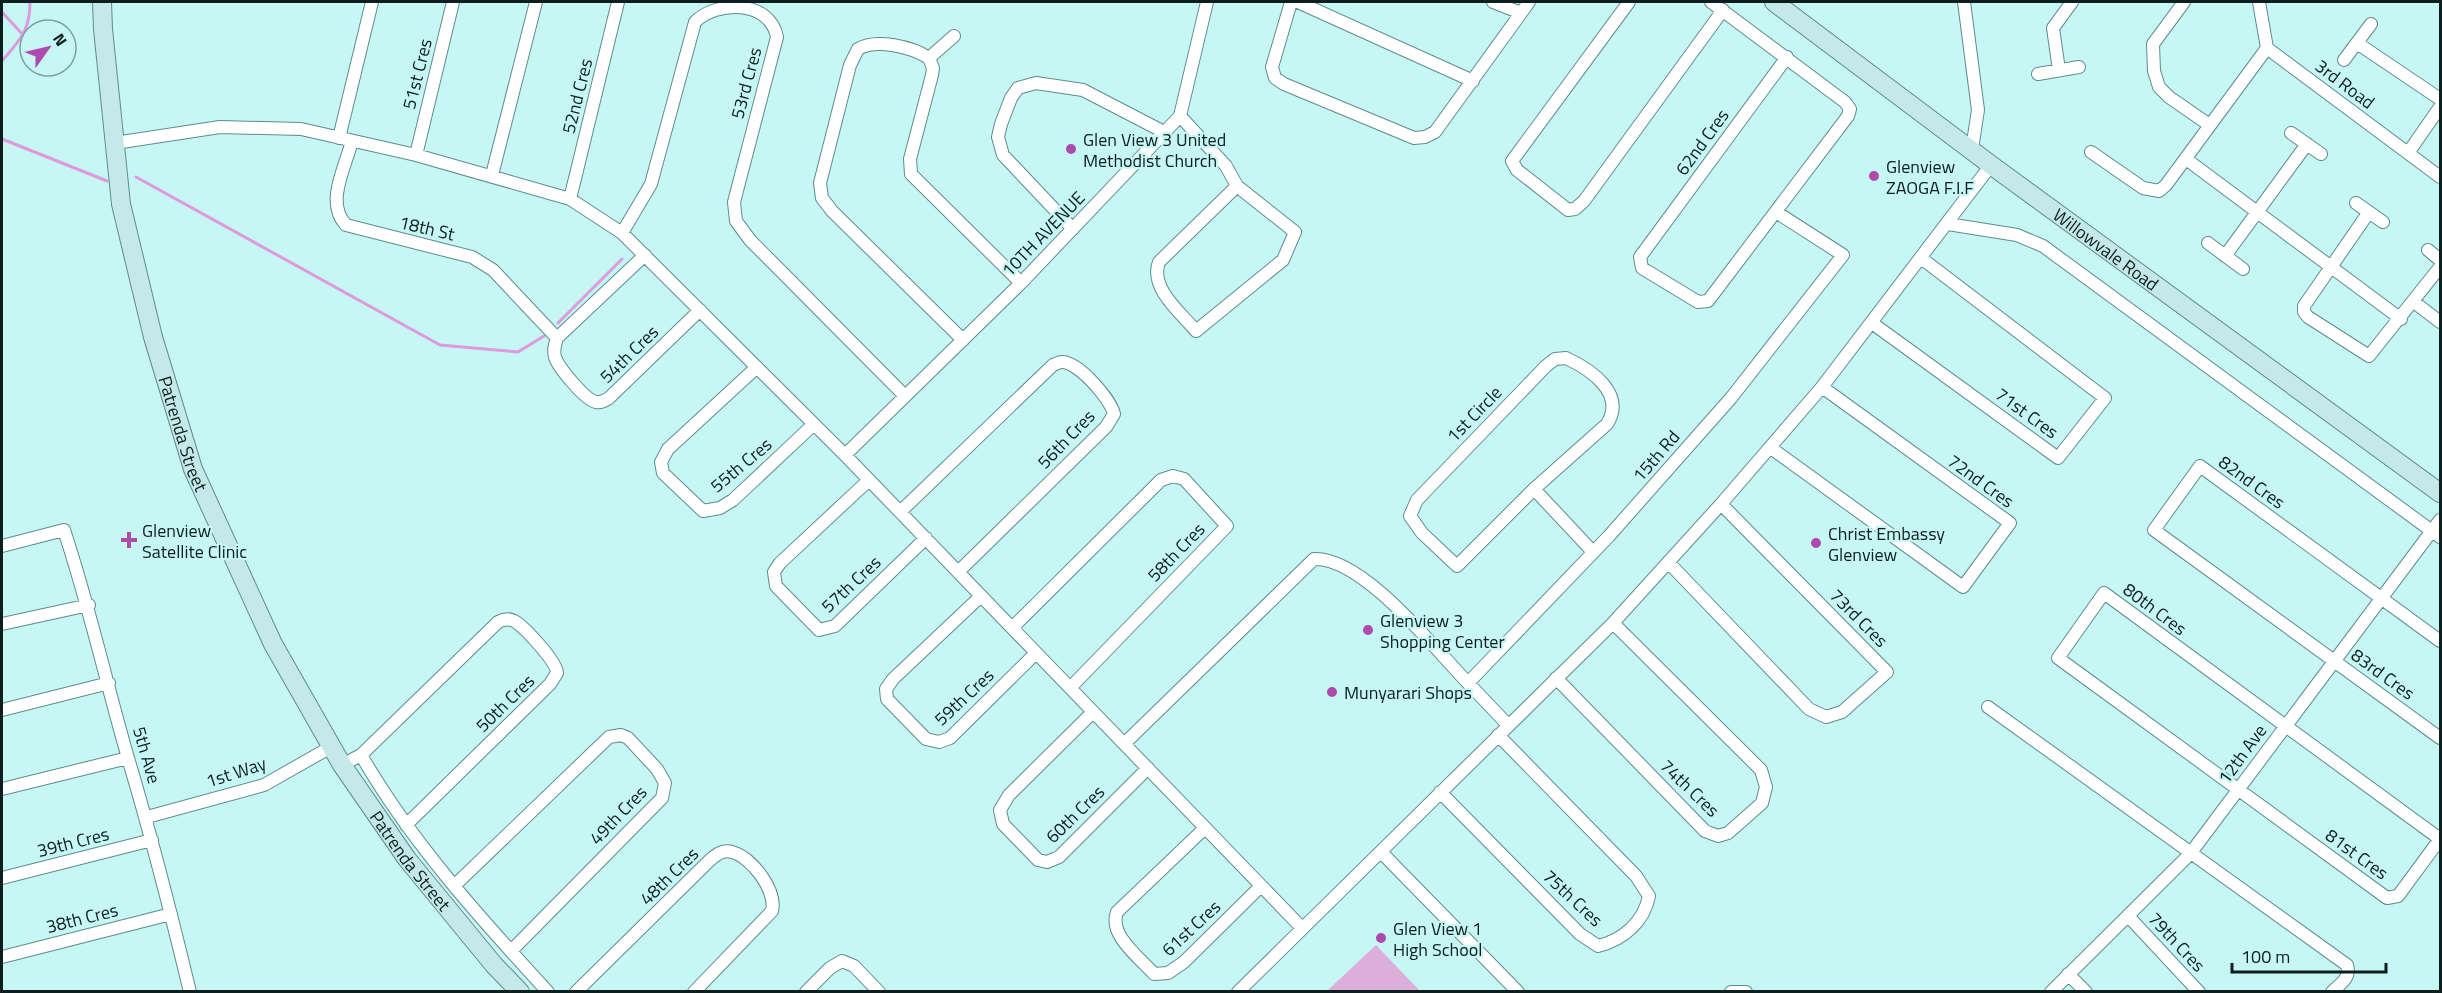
<svg xmlns="http://www.w3.org/2000/svg" width="2442" height="993" font-family="'Titillium Web',sans-serif">
  <rect width="100%" height="100%" fill="#c7f7f5"/>
  <path fill="#dcafdb" d="M 1376,945 L 1420,991 L 1327,991 Z"/>
  <g fill="none" stroke-linecap="round" stroke-linejoin="round">
    <path stroke="#de9adc" stroke-width="3" d="M 2,12 L 24,36
      M 2,61 C 20,40 30,31 30,2
      M 2,139 L 107,181
      M 136,177 L 440,345 L 518,352 L 544,336
      M 558,323 L 622,259"/>
    <defs>
      <path id="street" d="M 1291,2 L 1272,67 L 1275,78 L 1284,84 L 1414,138 L 1425,137 L 1435,132 L 1529,2
        M 1298,2 L 1473,81
        M 1493,2 L 1521,13
        M 1629,2 L 1512,161 L 1517,170 L 1568,210 L 1575,209 L 1584,201 L 1723,10
        M 1711,2 L 1845,102 L 1850,109 L 1848,116 L 1708,301 L 1698,302 L 1642,268 L 1640,257 L 1787,57
        M 1964,2 L 1978,110 L 1972,149
        M 2184,2 L 2153,44 L 2154,71 L 2159,87 L 2169,97 L 2208,124
        M 2259,2 L 2267,48 L 2440,177
        M 2357,43 L 2440,99
        M 929,58 L 954,36
        M 2344,60 L 2371,24
        M 2059,70 L 2053,28 L 2072,2
        M 2038,74 L 2079,67
        M 1180,116 L 1226,166 L 1237,186
        M 2291,133 L 2321,154
        M 339,138 L 372,2
        M 352,141 C 345,168 325,203 346,225 L 472,257 L 493,270 L 557,338
        M 115,143 L 220,127 L 301,129 L 416,155 L 570,199 L 622,233 L 845,455 L 1302,928
        M 2091,152 L 2143,188 L 2159,191 L 2166,185 L 2267,48
        M 2408,153 L 2440,107
        M 416,155 L 453,2
        M 2186,159 L 2401,319
        M 492,175 L 536,2
        M 1237,186 L 1295,232 L 1283,260 L 1196,331 C 1181,313 1149,288 1159,262 Z
        M 570,199 L 618,2
        M 2356,203 L 2383,222
        M 2369,212 L 2304,306 L 2304,312 L 2308,317 L 2369,356 L 2440,267
        M 1948,224 L 2017,235 L 2043,246 L 2440,537
        M 1073,229 L 1003,155 L 998,137 L 1001,124 L 1011,98 L 1018,88 L 1036,83 L 1083,90 L 1164,132
        M 622,233 L 651,184 L 695,22 C 717,0 770,0 777,37 L 734,202 L 736,221 L 750,240 L 905,396
        M 2208,243 L 2243,269
        M 2428,250 L 2440,260
        M 645,255 L 557,338 C 555,344 553,350 555,357 C 558,367 585,400 596,402 C 601,403 604,401 609,398 L 700,310
        M 2225,256 L 2307,144
        M 2414,302 L 2440,322
        M 1872,323 L 2058,458 L 2105,398 L 1921,258
        M 963,340 L 832,211 L 822,198 L 820,183 L 850,65 L 858,49 C 876,38 912,47 929,58 L 933,68 L 932,75 L 910,159 L 911,174 L 1021,283
        M 1566,358 C 1592,370 1626,394 1607,424 L 1534,489 L 1457,566 L 1422,533 L 1410,516 L 1417,500 L 1546,366 L 1555,359 Z
        M 757,367 L 668,449 L 661,462 L 663,473 L 703,511 L 720,508 L 733,500 L 814,424
        M 1771,448 L 1963,587 L 2010,523 L 1822,387
        M 845,455 L 1021,283 L 1180,116 L 1207,2
        M 869,480 L 780,563 L 774,572 L 776,586 L 819,630 L 835,626 L 926,538
        M 1534,489 L 1593,552
        M 900,512 L 1053,365 C 1056,364 1059,362 1062,362 C 1079,362 1111,400 1114,414 L 1106,427 L 958,572
        M 2,546 L 64,530 C 89,605 106,682 128,758 C 151,835 171,913 190,992
        M 1668,562 L 1809,709 L 1826,717 L 1842,712 L 1887,672 L 1721,504
        M 2104,593 L 2440,839 L 2398,896 L 2387,898 L 2058,658 Z
        M 981,596 L 893,679 L 886,689 L 887,699 L 926,739 L 939,742 L 950,738 L 1036,653
        M 2,624 L 89,605
        M 1012,628 L 1161,480 L 1173,476 L 1184,479 L 1227,526 L 1070,688
        M 2440,641 L 2200,466 L 2154,530 L 2440,738
        M 1556,678 L 1705,831 L 1718,836 L 1728,833 L 1762,803 L 1766,787 L 1761,770 L 1613,623
        M 1988,707 L 2347,965 C 2351,978 2341,983 2332,992
        M 2,710 L 109,683
        M 1093,712 L 1009,795 L 1000,810 L 1003,824 L 1038,860 L 1047,862 L 1059,857 L 1148,768
        M 1508,725 L 1468,683 L 1609,536 L 1731,398 L 1843,255 L 1776,212
        M 1124,744 L 1314,559 C 1363,557 1434,648 1468,683
        M 361,755 L 498,622 C 504,619 510,618 516,622 C 526,629 557,662 557,673 L 550,684 L 406,825
        M 342,765 L 361,755 C 412,843 480,918 548,992
        M 2,789 L 128,758
        M 1440,792 L 1580,934 L 1598,946 C 1623,940 1644,922 1649,896 L 1636,876 L 1498,735
        M 147,817 L 264,785 L 331,747
        M 1205,828 L 1117,912 C 1108,935 1140,958 1154,974 L 1168,973 L 1184,962 L 1261,886
        M 1381,852 L 1518,992
        M 2,878 L 152,840
        M 454,886 L 609,737 L 621,735 L 628,738 L 657,769 L 665,783 L 662,798 L 511,951
        M 2129,917 L 2199,992
        M 2,957 L 171,914
        M 2068,974 L 2086,992
        M 576,992 L 710,860 C 716,855 723,849 732,852 C 752,857 777,891 772,911 L 694,992
        M 806,992 L 830,968 L 842,961 L 854,966 L 879,992
        M 1238,992 L 1613,623 L 1721,504 L 1822,387 L 1991,165
        M 1731,992 L 1746,992
        M 2051,992 L 2190,854 L 2440,520"/>
      <g id="secondary">
        <path id="s1" d="M 102,2 L 103,29 L 121,204 L 153,337 L 193,469 L 273,644 L 342,765 L 407,859 L 494,965 L 520,992"/>
        <path id="s2" d="M 1774,2 L 1991,165 L 2440,493"/>
      </g>
    </defs>
    <use href="#street" stroke="#5f8c8a" stroke-width="14"/>
    <use href="#secondary" stroke="#5f8c8a" stroke-width="20"/>
    <use href="#street" stroke="#fff" stroke-width="12"/>
    <use href="#secondary" stroke="#c4e9e8" stroke-width="18"/>
  </g>
  <g fill="#ae49ae" stroke="#c7f7f5" stroke-width="2">
    <circle cx="1071" cy="149" r="6"/>
    <circle cx="1874" cy="176" r="6"/>
    <path d="M126 531h6v6h6v6h-6v6h-6v-6h-6v-6h6z"/>
    <circle cx="1816" cy="543" r="6"/>
    <circle cx="1368" cy="630" r="6"/>
    <circle cx="1332" cy="692" r="6"/>
    <circle cx="1381" cy="938" r="6"/>
  </g>
  <g text-anchor="middle" dominant-baseline="central" stroke-width="4.5" stroke-linejoin="round" paint-order="stroke">
    <g font-size="18" fill="#0c1f1e" stroke="#c7f7f5">
      <text transform="translate(417 74) rotate(-76)">51st Cres</text>
      <text transform="translate(746 83) rotate(-75)">53rd Cres</text>
      <text transform="translate(2345 84) rotate(37)">3rd Road</text>
      <text transform="translate(577 96) rotate(-76)">52nd Cres</text>
      <text transform="translate(1702 142) rotate(-54)">62nd Cres</text>
      <text transform="translate(427 228) rotate(13)">18th St</text>
      <text transform="translate(1043 234) rotate(-46)">10TH AVENUE</text>
      <text stroke="none"><textPath href="#s2" startOffset="414">Willowvale Road</textPath></text>
      <text transform="translate(629 354) rotate(-44)">54th Cres</text>
      <text transform="translate(2027 413) rotate(36)">71st Cres</text>
      <text transform="translate(1474 414) rotate(-46)">1st Circle</text>
      <text stroke="none"><textPath href="#s1" startOffset="441">Patrenda Street</textPath></text>
      <text transform="translate(1066 439) rotate(-46)">56th Cres</text>
      <text transform="translate(1656 456) rotate(-49)">15th Rd</text>
      <text transform="translate(741 465) rotate(-40)">55th Cres</text>
      <text transform="translate(1981 481) rotate(36)">72nd Cres</text>
      <text transform="translate(2252 482) rotate(36)">82nd Cres</text>
      <text transform="translate(1176 552) rotate(-46)">58th Cres</text>
      <text transform="translate(851 584) rotate(-43)">57th Cres</text>
      <text transform="translate(2155 609) rotate(37)">80th Cres</text>
      <text transform="translate(1859 618) rotate(45)">73rd Cres</text>
      <text transform="translate(2383 674) rotate(36)">83rd Cres</text>
      <text transform="translate(964 697) rotate(-43)">59th Cres</text>
      <text transform="translate(505 703) rotate(-44)">50th Cres</text>
      <text transform="translate(2242 754) rotate(-54)">12th Ave</text>
      <text transform="translate(147 755) rotate(74)">5th Ave</text>
      <text transform="translate(236 772) rotate(-18)">1st Way</text>
      <text transform="translate(1690 788) rotate(44)">74th Cres</text>
      <text transform="translate(1075 814) rotate(-44)">60th Cres</text>
      <text transform="translate(618 815) rotate(-46)">49th Cres</text>
      <text transform="translate(73 842) rotate(-14)">39th Cres</text>
      <text transform="translate(2357 854) rotate(36)">81st Cres</text>
      <text stroke="none"><textPath href="#s1" startOffset="927">Patrenda Street</textPath></text>
      <text transform="translate(669 876) rotate(-44)">48th Cres</text>
      <text transform="translate(1573 898) rotate(43)">75th Cres</text>
      <text transform="translate(82 918) rotate(-14)">38th Cres</text>
      <text transform="translate(1191 928) rotate(-43)">61st Cres</text>
      <text transform="translate(2177 942) rotate(47)">79th Cres</text>
    </g>
    <g font-size="18" fill="#0c1f1e" stroke="#c7f7f5" text-anchor="start">
      <text x="1083" y="139">Glen View 3 United<tspan x="1083" dy="21">Methodist Church</tspan></text>
      <text x="1886" y="166">Glenview<tspan x="1886" dy="21">ZAOGA F.I.F</tspan></text>
      <text x="142" y="530">Glenview<tspan x="142" dy="21">Satellite Clinic</tspan></text>
      <text x="1828" y="533">Christ Embassy<tspan x="1828" dy="21">Glenview</tspan></text>
      <text x="1380" y="620">Glenview 3<tspan x="1380" dy="21">Shopping Center</tspan></text>
      <text x="1344" y="692">Munyarari Shops</text>
      <text x="1393" y="928">Glen View 1<tspan x="1393" dy="21">High School</tspan></text>
    </g>
  </g>
  <rect width="2442" height="993" fill="none" stroke="#0c1f1e" stroke-width="6"/>
  <g transform="translate(48 48) rotate(56)"><circle r="28" fill="#c7f7f5" stroke="#7ca19f" stroke-width="1.5"/>
  <path d="M0-4.5L10 22L0 15L-10 22Z" fill="#ae49ae"/>
  <text y="-9" font-size="16" font-weight="bold" text-anchor="middle" fill="#0c1f1e">N</text>
  </g>
  <path d="M2232 963v9h154v-9" fill="none" stroke="#0c1f1e" stroke-width="3"/>
  <text x="2241" y="963" font-size="18" fill="#0c1f1e" stroke="#c7f7f5" stroke-width="4.5" paint-order="stroke">100 m</text>
</svg>
